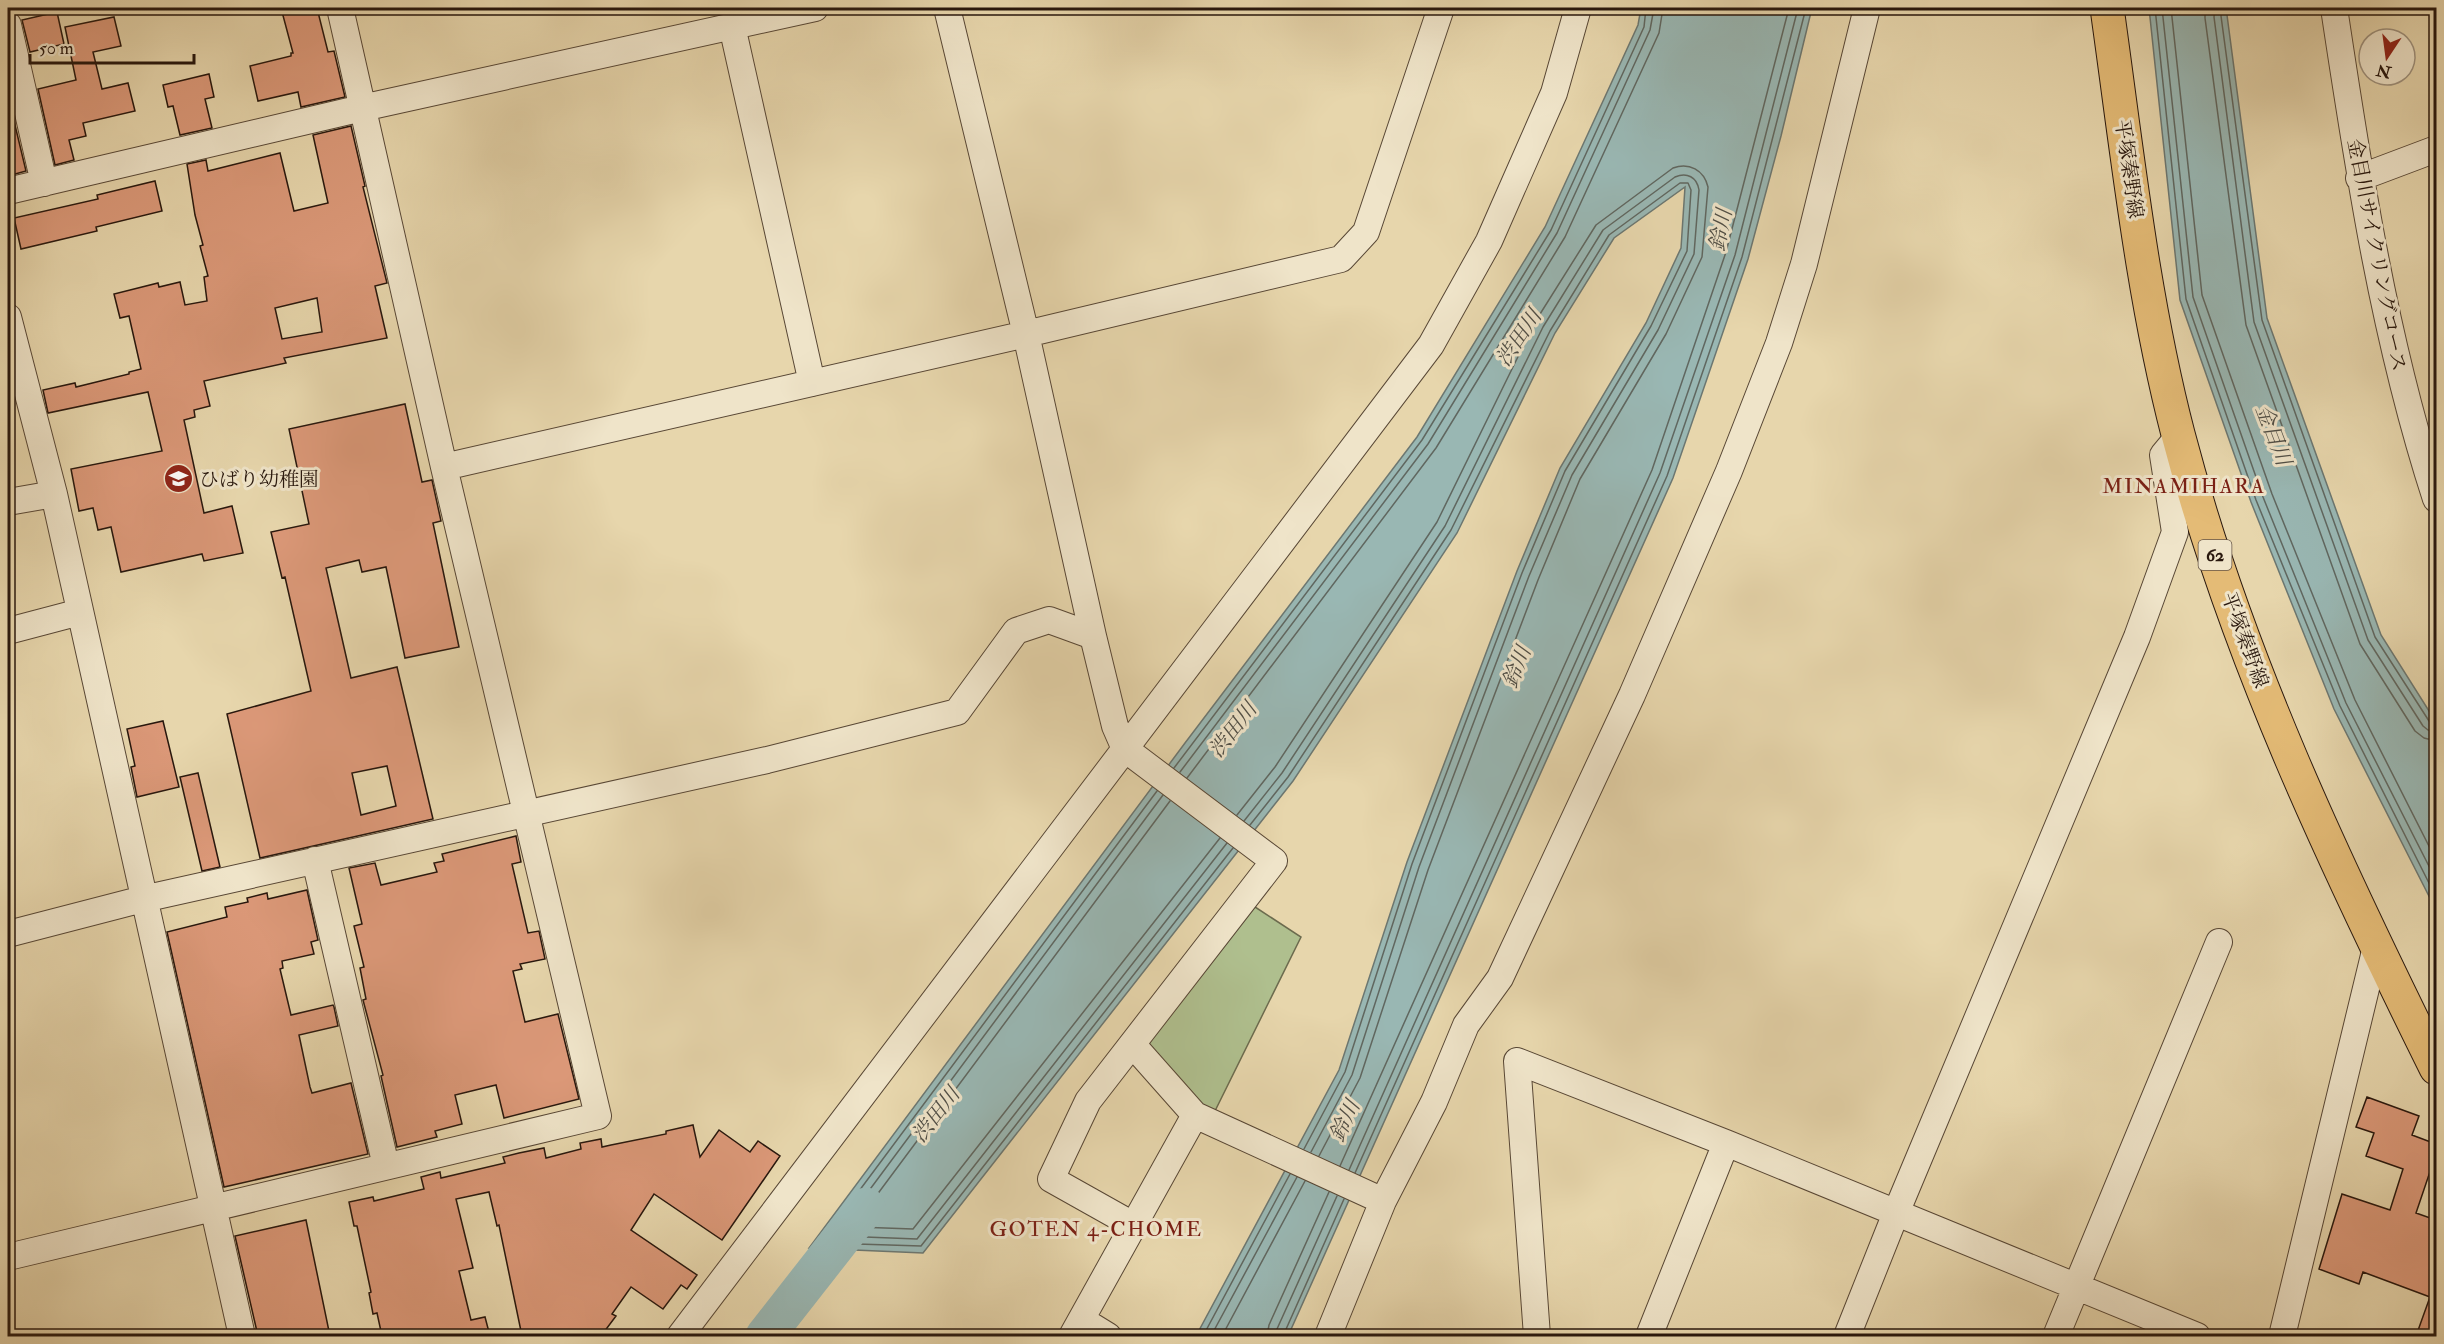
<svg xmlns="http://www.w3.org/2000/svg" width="2444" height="1344" font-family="'IM FELL Double Pica','Noto Serif JP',serif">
  <rect width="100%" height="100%" fill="#e7d6ac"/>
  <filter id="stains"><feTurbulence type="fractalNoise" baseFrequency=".00333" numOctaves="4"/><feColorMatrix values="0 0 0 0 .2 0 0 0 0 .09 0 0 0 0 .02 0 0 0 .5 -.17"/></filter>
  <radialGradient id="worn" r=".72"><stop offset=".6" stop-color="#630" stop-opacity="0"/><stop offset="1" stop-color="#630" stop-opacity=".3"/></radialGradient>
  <path fill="#afbf8e" stroke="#6c6b4e" stroke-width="1.5" d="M 1252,905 L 1301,937 L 1214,1113 L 1186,1096 L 1147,1042 Z"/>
  <path fill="#99b7b3" stroke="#6c7771" stroke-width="1.5" d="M 1641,8 L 1812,8 L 1781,136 L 1748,259 L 1673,478 L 1288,1336 L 1196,1336 L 1339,1070 L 1407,862 L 1517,571 L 1560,468 L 1646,323 L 1681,248 L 1685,187 L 1614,238 L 1555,333 L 1457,533 L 1293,781 L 923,1253 L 809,1248 L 1185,743 L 1417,437 L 1545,227 L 1638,25 Z
    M 2149,8 L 2228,8 L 2227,15 L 2267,318 L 2381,635 L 2436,722 L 2436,910 L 2334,709 L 2251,502 L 2180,300 Z"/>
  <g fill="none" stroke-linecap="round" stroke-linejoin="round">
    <path stroke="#606760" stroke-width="1.5" d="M 2155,8 L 2186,299 L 2256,500 L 2340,706 L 2436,897
      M 2162,8 L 2193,297 L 2263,497 L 2346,703 L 2436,880
      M 2171,8 L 2202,295 L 2272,494 L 2355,700 L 2436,860
      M 2205,8 L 2205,18 L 2246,325 L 2360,644 L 2415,731 L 2424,738 L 2436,741
      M 2215,8 L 2214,17 L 2254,322 L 2368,640 L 2423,726 L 2428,730 L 2436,732
      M 2222,8 L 2221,16 L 2262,320 L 2375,637 L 2429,721 L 2436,724
      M 1174,768 L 1422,440 L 1551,230 L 1644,27 L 1646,8
      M 1180,772 L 1428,444 L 1557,233 L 1650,30 L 1654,8
      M 1187,778 L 1436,448 L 1565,237 L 1659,33 L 1663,8
      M 1157,791 L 824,1238 L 825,1243 L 921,1246 L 1233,848
      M 1163,795 L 839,1231 L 839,1236 L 917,1239 L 1227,843
      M 1170,801 L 856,1223 L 857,1227 L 913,1229 L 1220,838
      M 1237,815 L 1275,767 L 1437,522 L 1535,322 L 1596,225 L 1673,168 C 1689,162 1704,170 1708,187 L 1702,257 L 1666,334 L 1580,479 L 1538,580 L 1428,870 L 1360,1078 L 1319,1156
      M 1244,821 L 1282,773 L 1445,526 L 1543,327 L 1603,230 L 1675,177 C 1687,172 1697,177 1699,190 L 1694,254 L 1658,330 L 1572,475 L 1529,576 L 1419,867 L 1352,1075 L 1311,1152
      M 1250,825 L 1288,777 L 1451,530 L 1550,331 L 1609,235 L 1680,183 L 1688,183 L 1691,190 L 1687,251 L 1651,326 L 1565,471 L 1522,573 L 1412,864 L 1345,1072 L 1304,1149
      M 1340,1166 L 1652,470 L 1726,252 L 1789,8
      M 1349,1170 L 1660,473 L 1735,255 L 1798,8
      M 1355,1173 L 1667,476 L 1742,257 L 1806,8
      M 1203,1336 L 1290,1174
      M 1211,1336 L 1297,1177
      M 1222,1336 L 1305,1181
      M 1267,1336 L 1269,1325 L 1329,1192
      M 1276,1336 L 1277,1329 L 1337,1196
      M 1283,1336 L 1344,1199"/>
    <path stroke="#99b7b3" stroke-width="39" d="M 765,1336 L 866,1207"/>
  </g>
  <path fill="#db9878" stroke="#28170d" stroke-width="1.5" fill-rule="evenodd" d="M 281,8 L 317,8 L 328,52 L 334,51 L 345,97 L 301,107 L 298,92 L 258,101 L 250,66 L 291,56 L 291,53 L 293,53 Z
    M 57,12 L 64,44 L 30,52 L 22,20 Z
    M 114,17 L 121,46 L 93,52 L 102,89 L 128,83 L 135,111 L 83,123 L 86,136 L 69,140 L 74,160 L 55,165 L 38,89 L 76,80 L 65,27 Z
    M 209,74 L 214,97 L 205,99 L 212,128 L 180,135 L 173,106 L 168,107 L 163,85 Z
    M 8,96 L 26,171 L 8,176 Z
    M 351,126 L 365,186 L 363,187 L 387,283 L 375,286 L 387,338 L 284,358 L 286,363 L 204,381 L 210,406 L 194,410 L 195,417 L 184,420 L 204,513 L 232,506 L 243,553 L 204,561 L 202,554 L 121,572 L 111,527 L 98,530 L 93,508 L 79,511 L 71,469 L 162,451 L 148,392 L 48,413 L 43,390 L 75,383 L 76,387 L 129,374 L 129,372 L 141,369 L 129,316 L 120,318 L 114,294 L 158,283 L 159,287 L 180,282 L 185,305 L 207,301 L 204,277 L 208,276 L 200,246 L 203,245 L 195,215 L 187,164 L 206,160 L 208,171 L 280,153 L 294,211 L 328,203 L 313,135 ZM 317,298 L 322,332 L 282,339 L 275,308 Z
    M 155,181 L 162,211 L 96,227 L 97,231 L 21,249 L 14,218 L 98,199 L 97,195 Z
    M 405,404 L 422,482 L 432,480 L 441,521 L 433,523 L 459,647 L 405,658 L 386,567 L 362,572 L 359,560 L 326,568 L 351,678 L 397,667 L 433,819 L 260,858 L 227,714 L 311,691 L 285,577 L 282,578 L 271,532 L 309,524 L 289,429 ZM 387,766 L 396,806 L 361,815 L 352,773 Z
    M 163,721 L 179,787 L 137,797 L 131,767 L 135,766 L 127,729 Z
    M 198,773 L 220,867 L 202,871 L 180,777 Z
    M 516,836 L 521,862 L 512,864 L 528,933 L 539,931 L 545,959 L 520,964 L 522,969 L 513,971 L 525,1022 L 558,1014 L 579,1099 L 504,1118 L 496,1085 L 455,1095 L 462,1124 L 435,1131 L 437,1137 L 397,1147 L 381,1076 L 383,1075 L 363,1000 L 366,999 L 360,968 L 364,967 L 354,926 L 362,924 L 349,868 L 375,863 L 381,885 L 437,872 L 434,863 L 444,861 L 442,854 Z
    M 307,890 L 318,940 L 311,942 L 314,954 L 282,961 L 283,968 L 280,969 L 291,1015 L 333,1005 L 334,1007 L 338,1026 L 299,1035 L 310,1087 L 312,1093 L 351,1083 L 368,1154 L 224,1187 L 167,932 L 227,917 L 225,907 L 248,902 L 247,898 L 267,893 L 268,899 Z
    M 2367,1097 L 2419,1116 L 2412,1135 L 2436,1144 L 2436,1154 L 2416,1213 L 2436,1220 L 2436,1336 L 2416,1336 L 2430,1297 L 2363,1272 L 2359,1284 L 2319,1269 L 2342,1194 L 2390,1210 L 2403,1169 L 2366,1156 L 2374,1133 L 2356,1127 Z
    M 693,1125 L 700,1157 L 719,1130 L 750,1152 L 758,1141 L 780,1156 L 722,1240 L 654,1194 L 631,1230 L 697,1275 L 687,1289 L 681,1285 L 663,1309 L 631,1287 L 612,1314 L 616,1316 L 601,1336 L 522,1336 L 499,1225 L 497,1226 L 489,1192 L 456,1199 L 473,1268 L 459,1271 L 471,1320 L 485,1317 L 490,1336 L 382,1336 L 377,1313 L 373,1314 L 369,1293 L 371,1292 L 357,1226 L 354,1226 L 349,1202 L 373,1197 L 374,1201 L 424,1189 L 421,1177 L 440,1172 L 441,1178 L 505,1163 L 503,1157 L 519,1153 L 544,1148 L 546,1158 L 581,1149 L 580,1143 L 601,1139 L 602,1147 L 611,1145 L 666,1134 L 666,1131 Z
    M 306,1220 L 330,1336 L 258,1336 L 235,1236 Z"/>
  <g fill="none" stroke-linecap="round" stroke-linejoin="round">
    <defs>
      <path id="minor" d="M 947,8 L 1026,334 L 1093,636 L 1115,726 L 1125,749 L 1274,861 L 1088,1101 L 1051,1179 L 1133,1225
        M 2334,8 C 2359,174 2384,339 2436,499
        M 8,25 L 44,183
        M 732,26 L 812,383
        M 2359,178 L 2436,149
        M 8,191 L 362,108 L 815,8
        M 8,317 L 54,494 L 242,1336
        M 444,467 L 1026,334 L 1341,259 L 1366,232 L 1441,8
        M 8,502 L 54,494
        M 8,631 L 80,612
        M 315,860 L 386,1166
        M 8,934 L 143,899 L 767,760 L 957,712 L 1016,631 L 1049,620 L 1093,636
        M 1133,1045 L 1195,1115 L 1383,1201 L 1328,1336
        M 1383,1201 L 1434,1102 L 1466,1025 L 1500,978 L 1632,695 L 1729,471 L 1779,343 L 1804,264 L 1867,8
        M 8,1257 L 598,1116 L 444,467 L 340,8
        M 1082,1320 L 1108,1336
        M 680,1336 L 1431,345 L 1489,241 L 1554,93 L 1578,8
        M 1072,1336 L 1195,1115
        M 1537,1336 L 1517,1061 L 1726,1143 L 2197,1336
        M 1649,1336 L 1726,1143
        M 1847,1336 L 1896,1213 L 2137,637 L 2175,532 L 2163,455 L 2178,437
        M 2056,1336 L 2219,942
        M 2282,1336 L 2376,947"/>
      <path id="major" d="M 2107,8 C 2127,150 2142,295 2178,434 C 2236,656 2335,864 2436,1068"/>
    </defs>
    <use href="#minor" stroke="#584735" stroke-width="28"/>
    <use href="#major" stroke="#28170d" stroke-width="35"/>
    <use href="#minor" stroke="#efe4c9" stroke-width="26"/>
    <use href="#major" stroke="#e4bb76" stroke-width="33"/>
  </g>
  <defs>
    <symbol id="school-disc" viewBox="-11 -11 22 22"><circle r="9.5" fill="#8f2418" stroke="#efe4c9"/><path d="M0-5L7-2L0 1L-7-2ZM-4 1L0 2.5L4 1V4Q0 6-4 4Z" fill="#fff"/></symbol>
  </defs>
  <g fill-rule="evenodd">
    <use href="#school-disc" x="162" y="462" width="33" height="33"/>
  </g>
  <g text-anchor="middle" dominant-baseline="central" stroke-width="6" stroke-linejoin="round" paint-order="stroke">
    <rect fill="#efe4c9" stroke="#645445" stroke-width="1.5" x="2198.5" y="540" width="33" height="30" rx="4.5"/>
    <g font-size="18" font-weight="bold" fill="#28170d">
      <text x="2215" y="555">62</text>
    </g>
    <g font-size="20" fill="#28170d" stroke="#efe4c9">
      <text transform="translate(2129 169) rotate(82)">平塚秦野線</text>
      <text transform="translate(2377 255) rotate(79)">金目川サイクリングコース</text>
      <text transform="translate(2245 640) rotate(70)">平塚秦野線</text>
    </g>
    <g font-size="20" fill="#28170d" stroke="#efe4c9" text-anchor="start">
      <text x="199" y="479">ひばり幼稚園</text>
    </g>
    <g font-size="21" font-style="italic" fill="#504f47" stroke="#efe4c9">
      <text transform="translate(1721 230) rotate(-79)">鈴川</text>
      <text transform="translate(1519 338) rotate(-56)">渋田川</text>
      <text transform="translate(2273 435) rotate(69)">金目川</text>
      <text transform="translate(1517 667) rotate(-68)">鈴川</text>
      <text transform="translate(1233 730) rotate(-52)">渋田川</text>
      <text transform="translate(936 1115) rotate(-52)">渋田川</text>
      <text transform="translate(1345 1121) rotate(-64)">鈴川</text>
    </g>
    <g font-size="21" letter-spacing="1.5" fill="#7a1f14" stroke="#efe4c9">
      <text x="2184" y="486">MINAMIHARA</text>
      <text x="1096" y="1229">GOTEN 4-CHOME</text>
    </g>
  </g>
  <rect width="2444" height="1344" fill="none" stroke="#e7d6ac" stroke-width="30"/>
  <rect x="9" y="9" width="2426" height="1326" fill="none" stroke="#28170d" stroke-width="3"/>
  <rect x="15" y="15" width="2414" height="1314" fill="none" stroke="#28170d" stroke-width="1.5"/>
  <g transform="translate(2387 57) rotate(193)"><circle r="28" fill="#efe4c9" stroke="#9f927e" stroke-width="1.5"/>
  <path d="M0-4.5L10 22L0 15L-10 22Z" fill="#8f2418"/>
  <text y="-9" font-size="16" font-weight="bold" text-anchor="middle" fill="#28170d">N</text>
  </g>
  <path d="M30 54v9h164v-9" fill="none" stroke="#28170d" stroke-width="3"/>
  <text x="39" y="54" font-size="18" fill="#28170d" stroke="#efe4c9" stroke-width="4.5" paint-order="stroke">50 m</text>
  <rect width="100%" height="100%" filter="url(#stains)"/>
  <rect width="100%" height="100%" fill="url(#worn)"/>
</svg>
